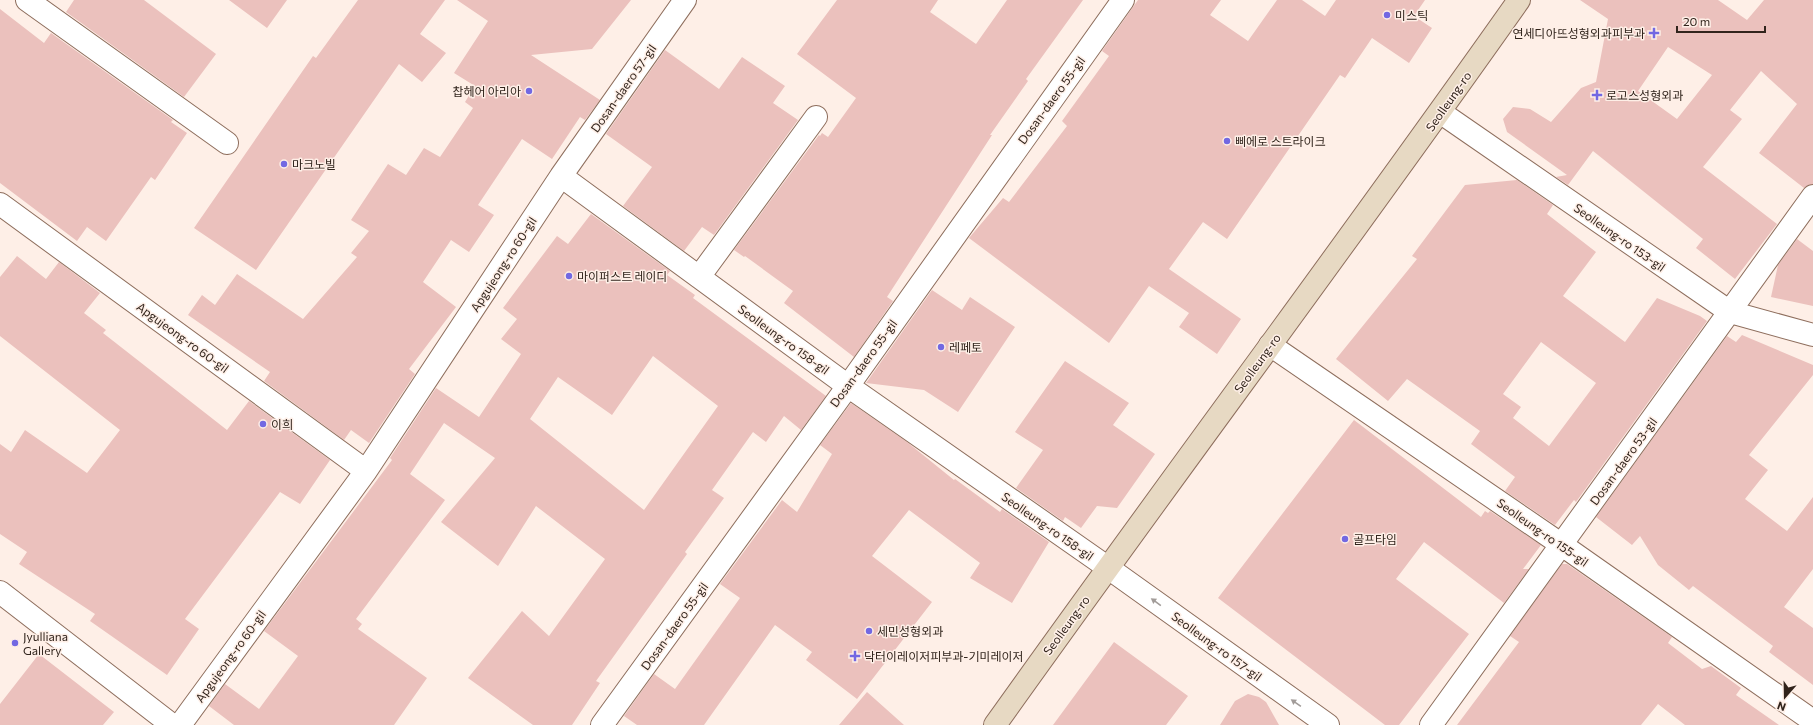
<svg xmlns="http://www.w3.org/2000/svg" width="1813" height="725" font-family="Commissioner,'Noto Sans KR',sans-serif">
  <rect width="100%" height="100%" fill="#feefe7"/>
  <path fill="#ebc1bd" fill-rule="evenodd" d="M 74,0 L 144,0 L 216,54 L 184,97 L 66,12 Z
    M 229,0 L 287,0 L 267,28 Z
    M 358,0 L 445,0 L 420,34 L 446,53 L 422,82 L 399,64 L 256,270 L 194,228 L 313,56 L 316,58 Z
    M 457,0 L 631,0 L 592,49 L 531,55 L 600,100 L 585,120 L 580,117 L 552,159 L 522,139 L 478,205 L 494,215 L 469,252 L 451,240 L 423,282 L 456,307 L 409,369 L 415,374 L 369,443 L 351,430 L 344,440 L 264,381 L 270,372 L 188,315 L 202,295 L 215,305 L 237,274 L 303,319 L 357,257 L 351,253 L 369,231 L 351,220 L 388,164 L 406,175 L 424,148 L 440,157 L 473,108 L 465,102 L 475,86 L 454,73 L 488,21 Z
    M 837,0 L 938,0 L 930,12 L 976,44 L 1007,0 L 1083,0 L 1026,79 L 1028,81 L 990,135 L 992,135 L 887,297 L 893,301 L 854,357 L 784,303 L 793,291 L 745,256 L 744,257 L 734,250 L 819,135 L 820,136 L 822,133 L 828,137 L 856,98 L 797,54 Z
    M 1138,0 L 1221,0 L 1210,15 L 1248,41 L 1277,0 L 1302,0 L 1325,16 L 1336,0 L 1425,0 L 1414,16 L 1432,28 L 1409,63 L 1372,38 L 1345,78 L 1340,75 L 1227,239 L 1203,222 L 1169,269 L 1241,319 L 1217,354 L 1179,327 L 1189,313 L 1149,286 L 1109,343 L 969,238 L 1003,198 L 1009,202 L 1067,126 L 1062,121 L 1109,56 L 1102,51 Z
    M 1580,0 L 1718,0 L 1747,20 L 1764,0 L 1813,0 L 1813,184 L 1804,188 L 1759,153 L 1797,104 L 1761,71 L 1730,110 L 1742,119 L 1703,167 L 1777,224 L 1735,279 L 1696,248 L 1703,239 L 1593,151 L 1568,185 L 1556,177 L 1567,175 L 1507,132 L 1503,119 L 1513,107 L 1530,109 L 1551,122 L 1581,88 L 1596,82 L 1608,19 ZM 1668,47 L 1712,75 L 1677,119 L 1638,91 Z
    M 0,9 L 44,43 L 51,33 L 173,120 L 171,122 L 187,133 L 155,180 L 151,177 L 106,241 L 87,227 L 77,241 L 0,183 Z
    M 665,50 L 719,89 L 742,57 L 785,86 L 773,103 L 798,120 L 714,235 L 702,227 L 684,251 L 623,206 L 652,167 L 606,134 Z
    M 1517,180 L 1553,205 L 1547,214 L 1596,252 L 1563,296 L 1625,342 L 1657,298 L 1700,316 L 1707,321 L 1576,502 L 1574,500 L 1555,525 L 1505,491 L 1515,477 L 1471,444 L 1480,431 L 1407,379 L 1388,401 L 1336,359 L 1417,259 L 1412,256 L 1465,185 ZM 1541,342 L 1596,383 L 1549,446 L 1513,418 L 1521,407 L 1503,394 Z
    M 591,214 L 670,271 L 667,275 L 695,295 L 693,298 L 826,396 L 801,430 L 784,416 L 766,442 L 753,432 L 712,490 L 724,498 L 685,552 L 687,554 L 596,681 L 600,683 L 572,725 L 533,725 L 468,678 L 522,611 L 549,636 L 605,559 L 536,506 L 498,566 L 441,522 L 495,458 L 444,423 L 410,474 L 445,500 L 356,619 L 362,624 L 358,629 L 427,678 L 394,725 L 234,725 L 209,706 L 225,684 L 259,709 L 298,656 L 264,631 L 392,460 L 390,458 L 436,388 L 479,417 L 521,354 L 501,339 L 517,319 L 503,308 L 557,236 L 568,244 ZM 653,356 L 718,406 L 644,510 L 530,419 L 558,377 L 612,415 Z
    M 1797,239 L 1813,251 L 1813,306 L 1771,297 L 1778,265 Z
    M 17,256 L 46,279 L 59,262 L 100,293 L 84,313 L 106,330 L 103,333 L 227,430 L 249,401 L 330,460 L 300,504 L 280,492 L 185,619 L 199,629 L 167,675 L 90,621 L 95,614 L 19,564 L 27,552 L 0,534 L 0,444 L 11,452 L 25,430 L 87,473 L 120,430 L 0,336 L 0,277 Z
    M 932,290 L 962,310 L 970,297 L 1015,327 L 958,412 L 924,390 L 866,383 Z
    M 1742,335 L 1813,365 L 1813,375 L 1749,455 L 1768,470 L 1745,499 L 1787,531 L 1813,497 L 1813,569 L 1784,607 L 1813,628 L 1813,685 L 1769,652 L 1773,646 L 1693,586 L 1689,590 L 1658,565 L 1640,536 L 1632,545 L 1596,517 L 1727,336 L 1736,342 Z
    M 1065,361 L 1129,403 L 1113,425 L 1155,454 L 1117,508 L 1097,506 L 1081,528 L 1065,517 L 1063,521 L 1016,488 L 1043,450 L 1015,432 Z
    M 851,403 L 907,442 L 954,480 L 955,479 L 1000,512 L 1002,509 L 1049,542 L 1012,603 L 970,578 L 980,563 L 909,510 L 872,556 L 932,602 L 857,699 L 806,660 L 812,652 L 775,625 L 704,725 L 637,725 L 624,716 L 654,674 L 675,689 L 740,598 L 720,584 L 782,500 L 797,512 L 832,454 L 820,445 Z
    M 1354,420 L 1481,517 L 1485,511 L 1488,513 L 1490,511 L 1541,545 L 1523,569 L 1529,569 L 1504,603 L 1424,542 L 1396,579 L 1469,634 L 1399,725 L 1385,725 L 1218,598 Z
    M 1562,564 L 1567,564 L 1672,637 L 1668,643 L 1702,669 L 1711,666 L 1741,688 L 1736,695 L 1779,725 L 1685,725 L 1658,704 L 1641,725 L 1457,725 L 1519,642 L 1510,636 Z
    M 1114,642 L 1188,696 L 1166,725 L 1053,725 Z
    M 39,654 L 114,712 L 103,725 L 0,725 L 0,704 Z
    M 867,692 L 904,725 L 839,725 Z
    M 1248,694 L 1259,697 L 1266,702 L 1279,725 L 1220,725 L 1235,701 Z"/>
  <g fill="none" stroke-linecap="round" stroke-linejoin="round">
    <defs>
      <path id="minor" d="M 27,0 L 227,143
        M 1440,112 L 1730,312 L 1813,335
        M 561,176 L 848,386 L 1107,567 L 1328,725
        M 0,204 L 366,471
        M 699,277 L 816,117
        M 1270,345 L 1562,545 L 1813,721
        M 0,592 L 172,725
        M 180,725 L 366,471 L 561,176 L 685,0
        M 602,725 L 848,386 L 1123,0
        M 1431,725 L 1813,196"/>
      <path id="secondary" d="M 995,725 C 1168,482 1347,244 1519,0"/>
    </defs>
    <use href="#minor" stroke="#8e6e5d" stroke-width="24"/>
    <use href="#secondary" stroke="#8e6e5d" stroke-width="24"/>
    <use href="#minor" stroke="#fff" stroke-width="22"/>
    <use href="#secondary" stroke="#e7d9c3" stroke-width="22"/>
  </g>
  <defs><path id="oneway-solid" d="M-6-.8H1V-3.2L6.5 0L1 3.2V.8H-6Z"/></defs>
  <g fill="#a29c99">
    <use href="#oneway-solid" transform="translate(1156 602) rotate(-144)"/>
    <use href="#oneway-solid" transform="translate(1296 703) rotate(-145)"/>
  </g>
  <g fill="#7268e2" stroke="#feefe7" stroke-width="1.5">
    <circle cx="1387" cy="15" r="4"/>
    <path d="M1652 27h4v4h4v4h-4v4h-4v-4h-4v-4h4z"/>
    <circle cx="529" cy="91" r="4"/>
    <path d="M1595 89h4v4h4v4h-4v4h-4v-4h-4v-4h4z"/>
    <circle cx="1227" cy="141" r="4"/>
    <circle cx="284" cy="164" r="4"/>
    <circle cx="569" cy="276" r="4"/>
    <circle cx="941" cy="347" r="4"/>
    <circle cx="263" cy="424" r="4"/>
    <circle cx="1345" cy="539" r="4"/>
    <circle cx="869" cy="631" r="4"/>
    <circle cx="15" cy="643" r="4"/>
    <path d="M853 650h4v4h4v4h-4v4h-4v-4h-4v-4h4z"/>
  </g>
  <g text-anchor="middle" dominant-baseline="central" stroke-width="3" stroke-linejoin="round" paint-order="stroke">
    <g font-size="12" fill="#31241c" stroke="#feefe7" text-anchor="start">
      <text x="1395" y="15">미스틱</text>
      <text x="1645" y="33" text-anchor="end">연세디아뜨성형외과피부과</text>
      <text x="521" y="91" text-anchor="end">찹헤어 아리아</text>
      <text x="1606" y="95">로고스성형외과</text>
      <text x="1235" y="141">삐에로 스트라이크</text>
      <text x="292" y="164">마크노빌</text>
      <text x="577" y="276">마이퍼스트 레이디</text>
      <text x="949" y="347">레페토</text>
      <text x="271" y="424">이희</text>
      <text x="1353" y="539">골프타임</text>
      <text x="877" y="631">세민성형외과</text>
      <text x="23" y="636">Jyulliana<tspan x="23" dy="14">Gallery</tspan></text>
      <text x="864" y="656">닥터이레이저피부과-기미레이저</text>
    </g>
    <g font-size="12" fill="#31241c" stroke="#feefe7">
      <text transform="translate(623 88) rotate(-55)">Dosan-daero 57-gil</text>
      <text transform="translate(1051 100) rotate(-54)">Dosan-daero 55-gil</text>
      <text transform="translate(1448 101) rotate(-55)">Seolleung-ro</text>
      <text transform="translate(1620 237) rotate(35)">Seolleung-ro 153-gil</text>
      <text transform="translate(503 264) rotate(-57)">Apgujeong-ro 60-gil</text>
      <text transform="translate(183 337) rotate(36)">Apgujeong-ro 60-gil</text>
      <text transform="translate(784 339) rotate(36)">Seolleung-ro 158-gil</text>
      <text transform="translate(863 363) rotate(-54)">Dosan-daero 55-gil</text>
      <text transform="translate(1257 363) rotate(-54)">Seolleung-ro</text>
      <text transform="translate(1623 461) rotate(-54)">Dosan-daero 53-gil</text>
      <text transform="translate(1048 526) rotate(35)">Seolleung-ro 158-gil</text>
      <text transform="translate(1543 532) rotate(35)">Seolleung-ro 155-gil</text>
      <text transform="translate(1066 625) rotate(-54)">Seolleung-ro</text>
      <text transform="translate(674 626) rotate(-54)">Dosan-daero 55-gil</text>
      <text transform="translate(1217 646) rotate(36)">Seolleung-ro 157-gil</text>
      <text transform="translate(230 656) rotate(-54)">Apgujeong-ro 60-gil</text>
    </g>
  </g>
  <g transform="translate(1785 697) rotate(200)" stroke="#feefe7" stroke-width="3" paint-order="stroke">
  <path d="M0-3L7 15L0 10L-7 15Z" fill="#31241c"/>
  <text y="-6" font-size="11" font-weight="bold" text-anchor="middle" fill="#31241c">N</text>
  </g>
  <path d="M1677 26v6h88v-6" fill="none" stroke="#31241c" stroke-width="2"/>
  <text x="1683" y="26" font-size="12" fill="#31241c" stroke="#feefe7" stroke-width="3" paint-order="stroke">20 m</text>
</svg>
